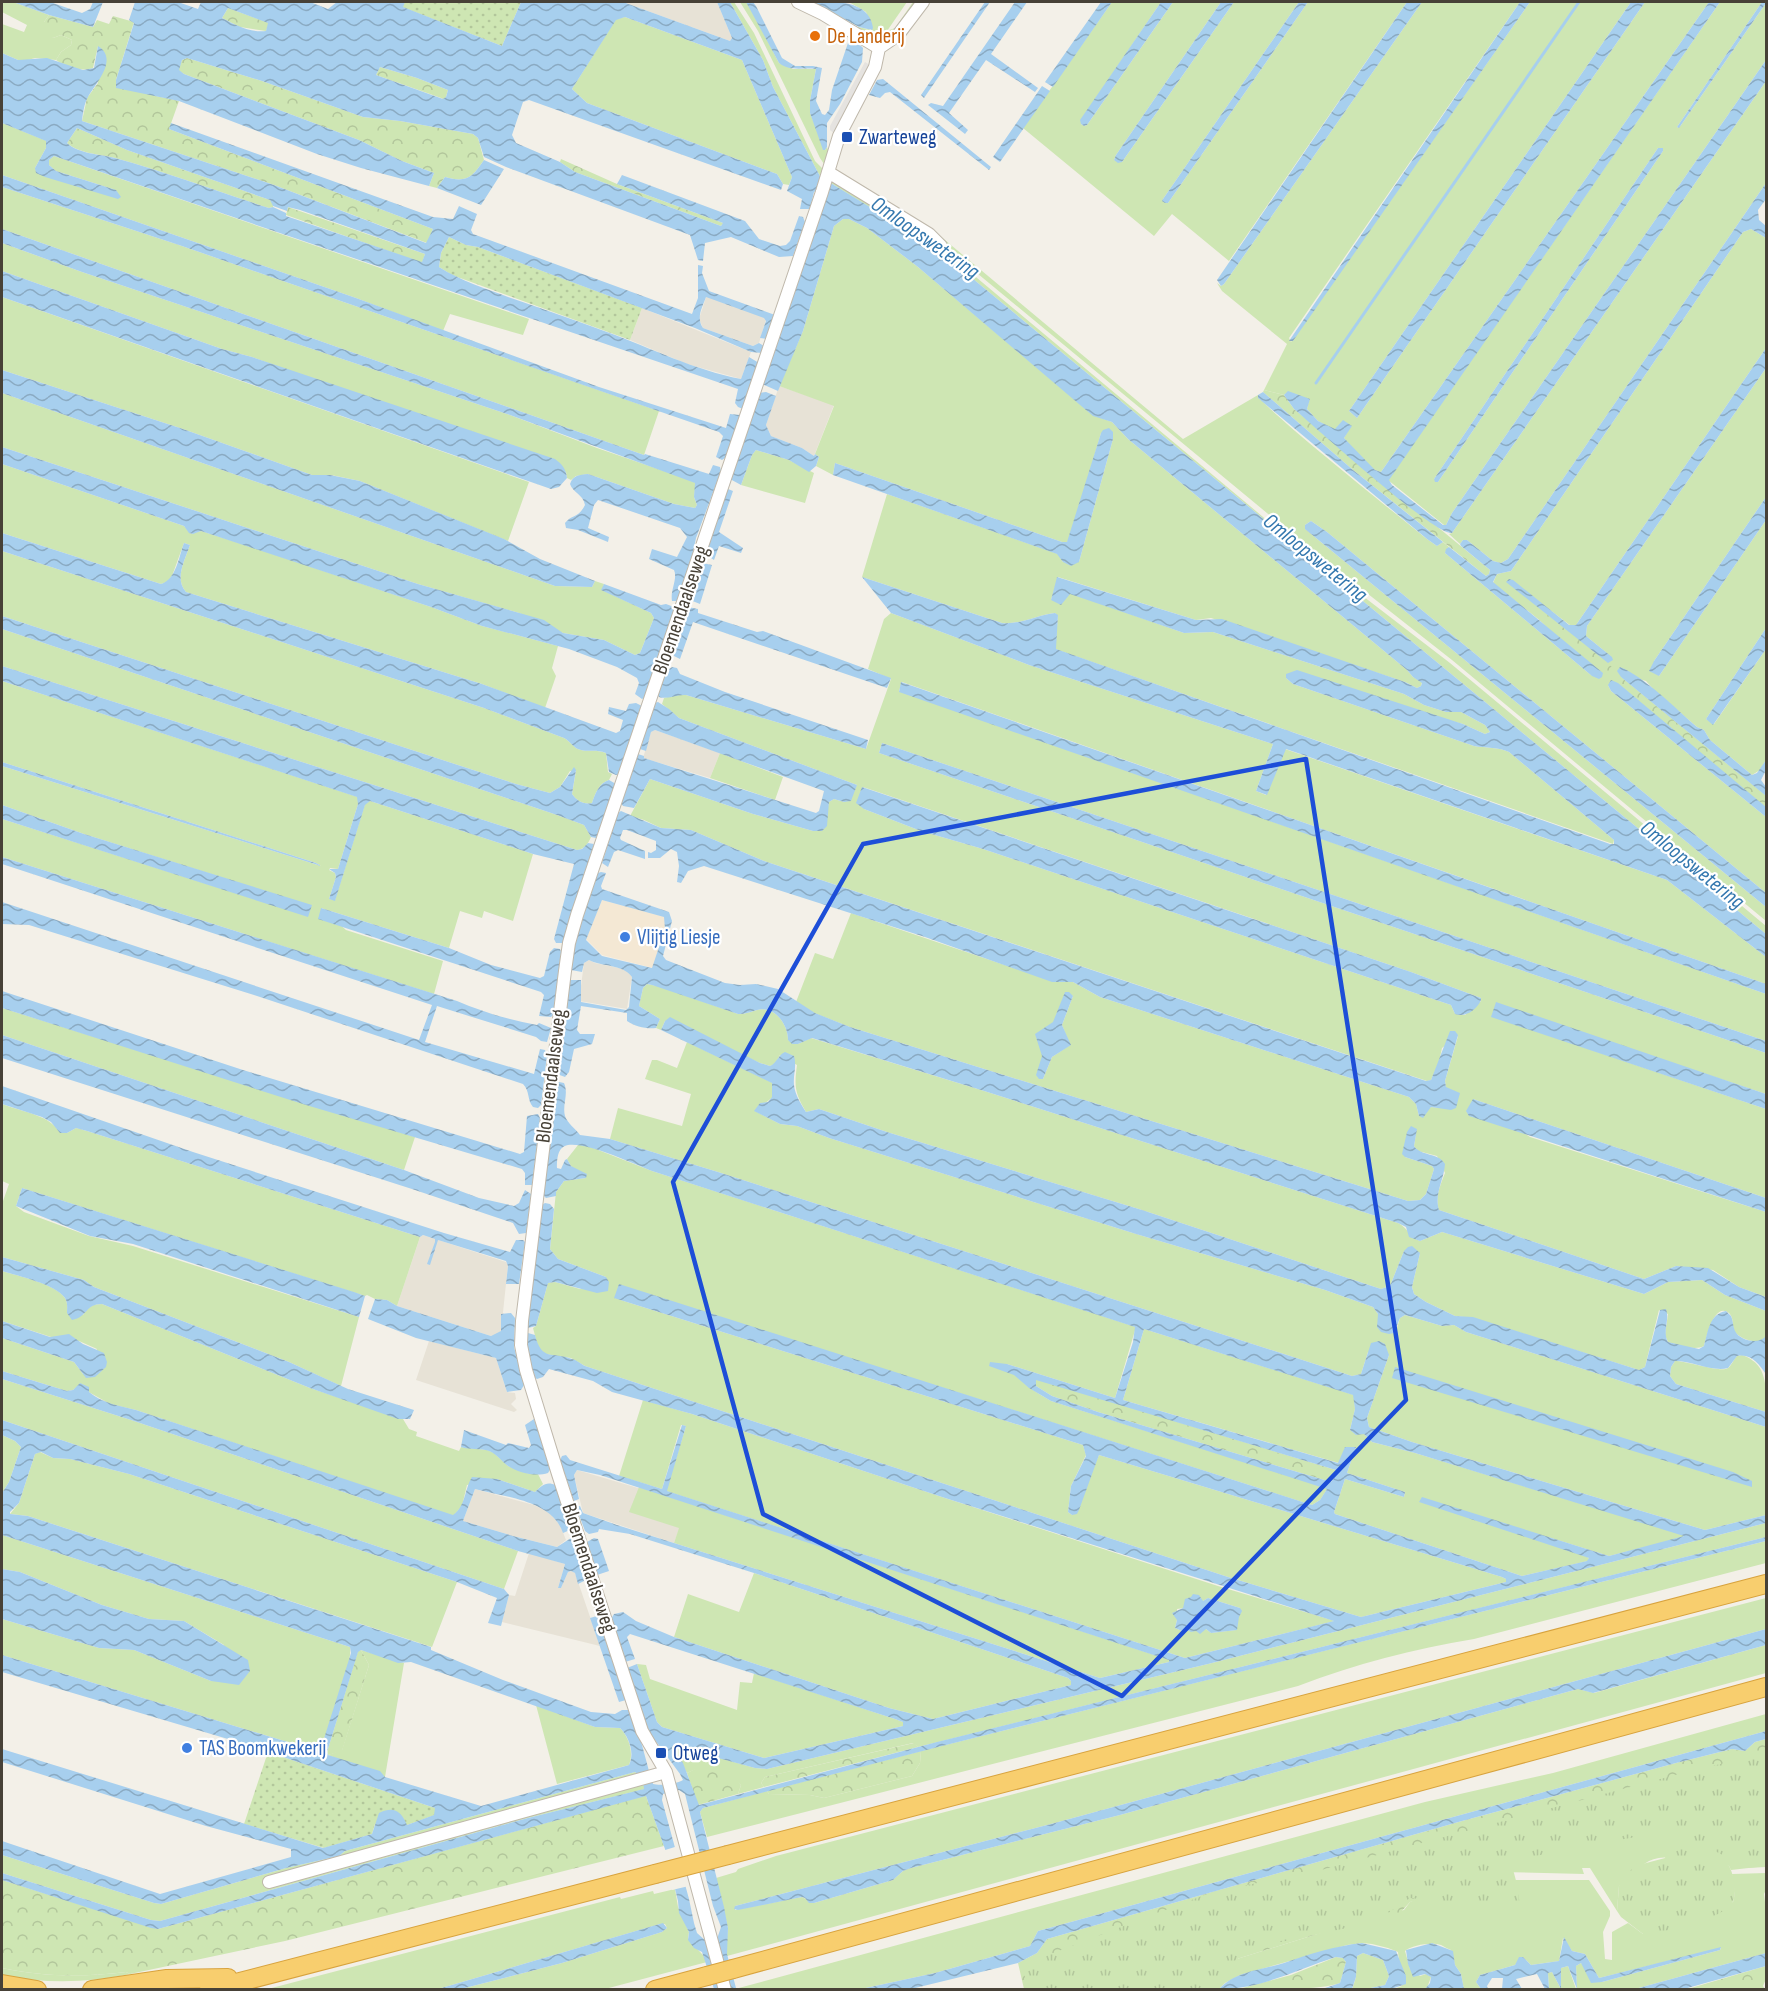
<svg xmlns="http://www.w3.org/2000/svg" width="1768" height="1991" font-family="'Sofia Sans Condensed',sans-serif">
  <defs>
    <pattern id="forest-crowns" width="20" height="18" patternUnits="userSpaceOnUse" patternTransform="scale(1.5)"><rect width="20" height="18" fill="#cee6b3"/><path d="M2 6a3 3 0 1 1 6 0M12 15a3 3 0 1 1 6 0" fill="none" stroke="#b2c69b"/></pattern>
    <pattern id="park-tufts" width="24" height="20" patternUnits="userSpaceOnUse" patternTransform="scale(1.5)"><rect width="24" height="20" fill="#cee6b3"/><path d="M3 7l-1-3M5 7V3M7 7l1-3M15 17l-1-3M17 17v-4M19 17l1-3" fill="none" stroke="#b2c69b"/></pattern>
    <pattern id="garden-dots" width="8" height="8" patternUnits="userSpaceOnUse" patternTransform="scale(1.5)"><rect width="8" height="8" fill="#cee6b3"/><path d="M2 2h.1M6 6h.1" fill="none" stroke="#b2c69b" stroke-width="1.8" stroke-linecap="round"/></pattern>
    <pattern id="water-waves" width="16" height="10" patternUnits="userSpaceOnUse" patternTransform="scale(1.5)"><rect width="16" height="10" fill="#a7cfee"/><path d="M0 5q4-4 8 0t8 0" fill="none" stroke="#8aaac2"/></pattern>
  </defs>
  <rect width="100%" height="100%" fill="#f3f0e8"/>
  <path fill="#e7e2d6" d="M 623,2 L 717,2 L 732,38 L 730,41 Z
    M 707,294 L 767,316 L 759,343 L 753,346 L 703,328 L 699,319 Z
    M 642,308 L 751,352 L 741,379 L 687,364 L 630,340 Z
    M 779,386 L 834,405 L 814,456 L 802,448 L 771,436 L 766,425 Z
    M 655,730 L 720,753 L 710,778 L 643,758 L 651,732 Z
    M 589,960 L 595,963 L 624,969 L 630,974 L 632,977 L 627,1009 L 579,1001 L 584,963 Z
    M 423,1235 L 506,1262 L 508,1265 L 501,1331 L 496,1335 L 491,1336 L 397,1306 L 420,1237 Z
    M 429,1341 L 496,1358 L 507,1392 L 515,1393 L 516,1399 L 511,1404 L 517,1410 L 514,1412 L 416,1380 Z
    M 577,1470 L 689,1503 L 674,1543 L 583,1513 L 574,1475 Z
    M 475,1489 L 534,1505 L 549,1512 L 560,1525 L 566,1540 L 557,1547 L 513,1536 L 463,1521 Z
    M 529,1553 L 565,1564 L 558,1588 L 561,1588 L 568,1572 L 572,1571 L 575,1573 L 600,1646 L 502,1622 L 509,1595 L 515,1596 Z"/>
  <path fill="#f4e8d4" d="M 602,900 L 665,917 L 665,929 L 653,968 L 602,955 L 586,939 Z"/>
  <path fill="#cee6b3" fill-rule="evenodd" d="M 2,2 L 13,2 L 49,15 L 44,22 L 53,38 L 61,35 L 72,40 L 71,45 L 61,52 L 56,60 L 35,58 L 28,60 L 18,60 L 2,53 L 2,24 L 24,32 L 27,25 L 2,12 Z
    M 730,2 L 734,2 L 754,33 L 815,161 L 824,170 L 822,180 L 773,87 L 763,60 Z
    M 740,2 L 746,2 L 749,5 L 779,63 L 793,69 L 816,69 L 810,101 L 810,113 L 825,150 L 827,147 L 829,153 L 824,164 L 820,158 L 758,31 Z
    M 849,2 L 907,2 L 887,31 L 895,28 L 913,2 L 917,2 L 892,33 C 879,36 869,34 858,28 L 858,27 L 872,30 L 866,12 Z
    M 1112,2 L 1161,2 L 1081,120 L 1081,124 L 1084,126 L 1087,125 L 1173,2 L 1221,2 L 1116,155 L 1114,160 L 1122,162 L 1234,2 L 1299,2 L 1163,199 L 1168,203 L 1308,2 L 1407,2 L 1229,261 L 1172,214 L 1154,236 L 1023,128 Z
    M 1422,2 L 1520,2 L 1289,338 L 1291,342 L 1530,2 L 1631,2 L 1349,411 L 1357,418 L 1645,2 L 1709,2 L 1381,472 C 1366,468 1353,450 1344,438 L 1351,425 L 1335,430 L 1318,421 L 1307,409 L 1309,400 L 1288,392 L 1284,395 L 1264,390 L 1287,344 L 1222,291 L 1217,283 L 1221,286 L 1224,284 Z
    M 1720,2 L 1762,2 L 1677,127 L 1679,128 L 1766,3 L 1766,60 L 1452,513 L 1446,525 L 1444,525 L 1388,480 ZM 1658,148 L 1663,148 L 1663,151 L 1438,482 L 1434,479 Z
    M 625,17 L 742,60 L 792,177 L 789,185 L 783,184 L 777,174 L 587,103 L 572,89 L 616,19 Z
    M 1766,81 L 1766,183 L 1508,559 L 1501,563 L 1493,561 L 1467,540 L 1463,540 L 1460,544 L 1449,534 L 1452,533 Z
    M 2,123 L 47,141 L 46,148 L 35,168 L 116,190 L 56,171 L 49,165 L 49,160 L 54,156 L 529,319 L 523,335 L 450,314 L 443,331 L 356,298 L 2,175 Z
    M 830,178 L 940,247 L 1299,547 L 1450,663 L 1766,926 L 1766,934 L 938,250 L 829,182 Z
    M 2,187 L 179,245 L 659,411 L 644,455 L 2,229 Z
    M 843,219 L 849,219 L 867,228 L 918,267 L 1093,415 L 1112,422 L 1128,439 L 1407,670 L 1413,677 L 1422,682 L 1421,686 L 1417,688 L 1405,682 L 1211,618 L 1196,620 L 1058,577 L 1051,600 L 1070,593 L 1184,633 L 1213,632 L 1404,694 L 1424,705 L 1446,712 L 1461,712 L 1485,725 L 1490,732 L 1485,734 L 1463,724 L 1286,678 L 1293,684 L 1474,746 C 1486,748 1499,747 1509,752 L 1614,840 L 1613,844 L 1055,649 L 1058,616 L 1055,613 C 1037,615 1020,625 1002,623 L 862,577 L 887,494 L 1058,554 L 1063,562 L 1079,562 L 1113,439 L 1113,432 L 1101,433 L 1071,535 L 1067,542 L 1062,542 L 835,463 L 833,475 L 816,466 L 819,457 L 815,454 L 834,406 L 779,386 L 803,331 L 834,226 Z
    M 1751,229 L 1766,238 L 1766,348 L 1576,625 L 1569,625 L 1509,579 L 1612,657 L 1586,636 L 1587,626 L 1766,368 L 1766,497 L 1654,661 L 1659,676 L 1766,520 L 1766,628 L 1706,719 L 1714,724 L 1766,649 L 1766,760 L 1760,770 L 1752,775 L 1710,740 L 1704,730 L 1697,727 L 1655,691 L 1646,681 L 1639,679 L 1620,667 L 1621,677 L 1766,796 L 1766,807 L 1608,685 L 1611,691 L 1766,817 L 1766,893 L 1327,532 L 1311,521 L 1305,525 L 1305,529 L 1766,907 L 1766,921 L 1452,660 L 1302,542 L 937,240 L 937,237 L 939,235 L 1183,439 L 1258,395 C 1262,408 1405,521 1427,539 L 1437,546 L 1443,542 L 1449,547 L 1445,553 L 1592,676 L 1497,574 L 1511,571 L 1743,232 Z
    M 2,243 L 82,272 L 510,415 L 597,448 L 690,480 L 696,483 L 694,497 L 697,505 L 695,508 L 674,504 L 588,474 L 576,476 L 571,480 L 567,478 L 566,472 L 252,357 L 222,349 L 2,271 Z
    M 2,297 L 529,482 L 508,541 L 360,481 L 331,475 L 312,475 L 180,428 L 2,370 Z
    M 2,393 L 555,586 L 592,587 L 595,581 L 604,584 L 602,590 L 651,613 L 654,618 L 640,653 L 635,655 L 604,640 L 563,633 L 519,613 L 418,584 L 2,447 Z
    M 756,450 L 789,460 L 814,473 L 805,503 L 741,485 L 752,455 Z
    M 2,464 L 184,526 L 191,534 L 201,531 L 252,547 L 431,607 L 482,626 L 558,646 L 552,668 L 556,676 L 545,708 L 482,684 L 186,592 C 174,579 185,560 190,545 L 184,543 L 172,576 L 167,582 L 161,584 L 2,533 Z
    M 2,551 L 484,708 L 564,738 C 570,741 574,749 581,750 C 590,752 595,749 606,753 L 608,772 L 612,774 L 609,780 C 599,783 595,794 592,803 C 584,805 577,801 572,794 L 576,771 L 570,771 L 560,787 L 550,793 L 516,784 L 2,616 Z
    M 891,613 L 1029,665 L 1273,744 L 1256,791 L 1266,795 L 1285,749 L 1667,880 L 1766,957 L 1766,984 L 902,682 L 899,691 L 1766,994 L 1766,1041 L 882,743 L 879,753 L 1766,1053 L 1766,1094 L 1651,1056 L 1491,1016 L 1766,1109 L 1766,1198 L 1473,1099 L 1530,1137 L 1766,1212 L 1766,1297 L 1739,1287 L 1713,1270 L 1676,1266 L 1644,1279 L 1439,1210 C 1435,1197 1440,1186 1445,1173 L 1437,1156 L 1418,1151 L 1414,1146 L 1416,1134 L 1405,1157 L 1432,1166 L 1434,1169 L 1426,1194 L 1420,1200 L 1408,1201 L 850,1027 L 814,1013 L 796,1002 L 815,953 L 833,959 L 851,913 L 1052,981 L 1073,982 L 1100,997 L 1409,1097 L 1416,1104 L 1419,1116 L 1431,1107 L 1439,1108 L 1446,1087 L 1445,1081 L 1458,1036 L 1442,1048 L 1439,1062 L 1431,1080 L 1427,1081 L 764,861 L 691,830 L 661,828 L 644,820 L 630,816 L 650,779 L 753,814 L 813,831 L 822,830 C 829,817 826,815 829,802 L 834,799 L 844,802 L 857,785 L 679,718 L 662,704 L 664,698 L 678,694 L 686,695 L 866,749 L 891,679 L 868,669 L 884,619 ZM 863,787 L 1411,972 L 1481,998 L 1481,1001 L 1465,1015 L 1455,1014 L 1451,1005 L 983,849 L 921,831 L 864,809 ZM 1065,993 L 1073,996 L 1062,1025 L 1070,1045 L 1052,1057 L 1043,1079 L 1042,1056 Z
    M 2,629 L 557,815 L 584,825 L 591,837 C 588,844 585,849 577,850 L 2,666 Z
    M 2,681 L 358,797 L 358,804 L 338,869 L 330,868 L 329,870 L 335,873 L 336,877 L 329,899 L 335,900 L 365,804 L 370,801 L 533,854 L 513,921 L 484,911 L 482,918 L 460,911 L 449,948 L 321,908 L 346,930 L 443,961 L 434,994 L 2,857 L 2,819 L 264,902 L 312,906 L 84,834 L 2,805 L 2,766 L 321,866 L 316,863 L 2,762 Z
    M 720,753 L 783,777 L 775,800 L 710,778 Z
    M 647,984 L 662,987 L 738,1014 C 746,1014 750,1012 757,1010 C 775,1005 788,1025 788,1040 L 798,1044 L 811,1038 L 981,1090 L 1398,1223 C 1408,1228 1410,1238 1420,1241 L 1442,1232 L 1644,1294 L 1668,1282 L 1702,1280 L 1725,1295 L 1766,1311 C 1766,1318 1768,1329 1766,1335 C 1763,1348 1739,1339 1734,1331 C 1732,1325 1734,1318 1729,1313 C 1714,1301 1706,1339 1704,1346 C 1694,1351 1679,1345 1668,1342 L 1665,1335 L 1668,1314 L 1659,1310 L 1645,1367 L 1639,1370 L 1473,1318 L 1455,1316 L 1426,1302 L 1414,1294 L 1412,1287 L 1420,1253 L 1404,1251 L 1390,1286 L 1381,1289 L 1142,1210 L 887,1132 L 819,1109 L 806,1112 C 795,1093 794,1087 797,1065 L 780,1055 L 775,1064 L 770,1066 L 760,1063 L 665,1021 L 661,1030 L 656,1028 L 660,1019 L 639,1006 L 643,988 Z
    M 2,1008 L 415,1137 L 404,1170 L 2,1035 Z
    M 687,1042 L 773,1083 L 773,1097 L 755,1111 L 780,1124 L 797,1126 L 829,1138 L 1136,1234 L 1325,1290 L 1373,1307 L 1378,1314 L 1397,1328 L 1400,1318 L 1405,1315 L 1442,1326 L 1454,1325 L 1466,1332 L 1766,1427 L 1766,1515 L 1705,1530 L 1412,1442 L 1369,1427 L 1367,1418 L 1389,1355 L 1368,1352 L 1361,1374 L 1352,1376 L 718,1172 L 610,1139 L 618,1108 L 682,1126 L 691,1094 L 645,1079 L 652,1060 L 657,1060 L 677,1068 Z
    M 2,1104 C 15,1109 30,1112 43,1118 C 54,1123 55,1129 67,1133 L 76,1128 L 87,1131 L 420,1237 L 397,1306 L 387,1300 L 375,1299 L 367,1295 L 365,1296 L 22,1188 L 16,1206 L 24,1212 L 89,1236 L 133,1246 L 359,1317 L 341,1386 L 289,1362 L 94,1287 L 84,1280 L 2,1257 L 2,1201 L 3,1201 L 9,1184 L 2,1181 Z
    M 583,1144 L 652,1171 L 1136,1327 L 1115,1398 L 1007,1364 C 1018,1381 1033,1391 1051,1401 L 1328,1488 L 1320,1500 L 1312,1505 L 940,1387 L 614,1298 L 1083,1445 L 1086,1455 L 1071,1486 L 1068,1512 L 1072,1515 L 1099,1455 L 1502,1577 L 1506,1579 L 1506,1582 L 1361,1617 L 1228,1577 L 585,1366 L 571,1358 L 545,1354 L 538,1347 L 533,1328 L 536,1326 L 548,1283 L 555,1282 L 580,1289 L 606,1277 L 558,1259 L 550,1249 L 556,1192 L 564,1181 L 586,1178 L 571,1166 L 567,1159 L 578,1145 Z
    M 2,1271 C 18,1276 56,1284 65,1298 C 68,1303 67,1308 67,1313 L 83,1315 C 88,1307 92,1304 102,1304 L 310,1388 L 403,1419 L 409,1429 L 417,1432 L 416,1436 L 459,1451 L 461,1447 L 487,1450 L 494,1453 L 508,1466 L 526,1473 L 538,1474 L 543,1484 L 535,1492 L 497,1479 L 467,1485 L 462,1506 L 453,1516 L 136,1410 L 110,1404 L 78,1386 L 73,1390 L 67,1391 L 2,1371 L 2,1338 L 74,1362 L 83,1374 L 97,1349 L 79,1341 L 51,1337 L 2,1321 Z
    M 1144,1329 L 1354,1395 L 1355,1409 L 1350,1430 L 1364,1434 L 1372,1442 L 1415,1453 L 1684,1535 L 1682,1538 L 1609,1556 L 1548,1537 L 1589,1558 L 1588,1561 L 1522,1576 L 1335,1514 L 1334,1512 L 1345,1479 L 1404,1497 L 1405,1492 L 1347,1473 L 1356,1447 L 1339,1463 L 1123,1400 Z
    M 1742,1355 C 1768,1364 1766,1386 1766,1412 L 1676,1384 L 1670,1376 L 1671,1367 L 1675,1361 C 1687,1361 1721,1373 1728,1368 C 1731,1366 1734,1359 1737,1356 Z
    M 2,1379 L 131,1420 L 518,1551 L 504,1589 L 2,1420 Z
    M 643,1400 L 692,1414 L 945,1498 L 1218,1586 L 1335,1621 L 1185,1658 L 666,1491 L 686,1426 L 681,1425 L 662,1489 L 619,1476 ZM 1191,1597 L 1203,1601 L 1208,1598 L 1240,1608 L 1236,1630 L 1211,1633 L 1206,1629 L 1182,1631 L 1175,1628 L 1177,1620 L 1177,1609 L 1184,1608 Z
    M 2,1435 L 15,1441 L 21,1447 L 9,1482 L 2,1493 Z
    M 40,1452 L 53,1458 L 70,1459 L 129,1474 L 457,1582 L 432,1647 L 28,1516 L 10,1514 L 19,1503 L 35,1454 Z
    M 639,1487 L 1170,1660 L 1169,1662 L 1100,1678 L 674,1543 L 679,1528 L 629,1512 Z
    M 1766,1523 L 1766,1537 L 918,1747 L 913,1743 L 765,1777 L 761,1783 L 764,1787 L 738,1794 L 741,1785 C 723,1769 710,1761 687,1773 L 672,1747 L 674,1745 L 755,1768 L 767,1769 L 1208,1664 Z
    M 2,1535 L 350,1647 C 353,1666 328,1727 321,1749 L 317,1751 L 2,1655 L 2,1619 L 99,1648 L 134,1650 L 211,1681 L 224,1645 L 184,1621 L 149,1619 L 102,1605 L 20,1572 L 2,1569 Z
    M 1766,1541 L 1766,1563 L 1474,1639 C 1413,1649 1356,1664 1298,1686 L 707,1837 L 700,1812 L 703,1808 L 767,1791 L 769,1794 L 810,1795 L 824,1798 L 912,1776 L 920,1763 L 921,1751 Z
    M 754,1573 L 1068,1678 L 1071,1681 L 1071,1685 L 933,1719 L 889,1708 L 674,1637 L 688,1594 L 739,1612 Z
    M 1766,1598 L 1766,1629 L 1051,1824 L 735,1906 L 735,1910 L 802,1897 L 814,1903 L 893,1880 L 903,1871 L 911,1868 L 1120,1815 L 1578,1689 L 1594,1693 L 1766,1645 L 1766,1673 L 727,1956 L 726,1945 L 728,1928 L 716,1878 L 736,1872 L 738,1869 L 776,1856 Z
    M 361,1650 L 404,1663 L 385,1777 L 328,1755 L 342,1750 L 369,1665 Z
    M 637,1664 L 646,1665 L 650,1679 L 737,1710 L 740,1682 L 752,1683 L 754,1673 L 895,1719 L 903,1722 L 903,1726 L 764,1758 L 662,1727 L 657,1722 Z
    M 536,1705 L 595,1727 L 620,1728 C 629,1737 634,1753 629,1765 L 557,1784 Z
    M 1766,1714 L 1766,1731 L 1038,1931 L 1030,1946 L 935,1973 L 861,1989 L 735,1989 L 1425,1802 L 1553,1773 Z
    M 635,1772 L 640,1776 L 645,1789 L 528,1818 L 160,1921 L 151,1920 L 2,1873 L 2,1855 L 154,1903 L 161,1904 L 286,1868 L 339,1856 L 345,1851 Z
    M 1679,1818 L 1766,1860 L 1766,1866 L 1731,1870 L 1729,1866 C 1709,1862 1668,1852 1649,1861 C 1638,1867 1628,1878 1619,1886 L 1617,1911 L 1590,1868 L 1582,1868 L 1584,1874 L 1500,1872 L 1486,1861 Z
    M 1766,1873 L 1766,1890 L 1764,1894 L 1766,1910 L 1766,1953 L 1635,1989 L 1577,1989 L 1576,1966 L 1581,1963 L 1602,1982 L 1720,1950 L 1721,1948 L 1599,1978 L 1585,1954 L 1572,1951 L 1563,1938 L 1559,1961 L 1531,1965 L 1523,1957 L 1515,1965 L 1480,1975 L 1476,1982 L 1481,1989 L 1464,1990 L 1461,1974 L 1455,1965 L 1451,1950 C 1448,1949 1445,1947 1441,1945 C 1432,1942 1412,1945 1405,1951 L 1410,1969 L 1420,1976 L 1426,1974 L 1431,1977 L 1427,1988 L 1391,1990 L 1402,1986 L 1398,1952 L 1388,1948 L 1372,1944 L 1362,1943 L 1347,1945 L 1240,1975 L 1225,1983 L 1219,1989 L 1203,1990 L 1224,1963 L 1343,1926 L 1404,1910 L 1410,1902 L 1415,1900 L 1511,1880 L 1589,1880 L 1610,1911 L 1610,1916 L 1603,1932 L 1605,1959 L 1612,1960 L 1612,1932 L 1628,1923 L 1643,1934 L 1733,1902 L 1735,1894 L 1732,1874 Z
    M 675,1889 L 678,1907 L 689,1932 L 688,1938 C 694,1948 703,1952 707,1962 L 605,1989 L 461,1989 L 562,1963 L 662,1932 L 667,1928 L 665,1924 L 660,1924 L 438,1989 L 264,1990 L 620,1897 L 621,1899 L 653,1891 L 654,1894 Z
    M 1363,1953 L 1383,1960 L 1389,1976 L 1385,1985 L 1366,1989 L 1352,1990 L 1356,1977 L 1357,1956 Z
    M 1568,1966 L 1576,1989 L 1549,1989 L 1548,1973 L 1552,1972 L 1561,1989 L 1561,1968 Z
    M 2,1968 C 43,1977 84,1977 126,1972 L 130,1974 C 87,1983 45,1984 2,1975 Z"/>
  <path fill="url(#forest-crowns)" d="M 228,8 L 269,23 L 266,31 L 240,27 L 222,18 Z
    M 49,15 L 93,27 L 97,20 L 109,24 L 113,16 L 134,22 L 116,80 L 156,96 L 179,101 L 169,129 L 433,229 L 427,243 L 274,185 L 82,121 L 87,98 L 98,83 L 98,46 L 93,68 C 82,72 66,67 56,60 L 61,52 L 71,45 L 72,40 L 61,35 L 53,38 L 43,34 L 44,22 Z
    M 187,58 L 262,81 L 363,117 L 400,121 L 473,134 L 478,138 L 484,160 C 472,178 466,183 445,177 L 437,188 L 429,186 L 434,173 L 402,161 L 359,140 L 184,74 L 178,70 L 182,60 Z
    M 380,67 L 417,78 L 448,90 L 446,97 L 444,99 L 376,75 Z
    M 77,128 L 127,150 L 270,200 L 273,204 L 273,207 L 269,208 C 218,192 167,172 115,158 C 100,154 80,154 67,143 Z
    M 561,159 L 617,184 L 723,223 L 721,226 L 575,172 L 560,162 Z
    M 288,207 L 425,254 L 422,263 L 286,215 Z
    M 1264,390 L 1284,395 L 1294,409 L 1490,570 L 1489,574 L 1486,576 L 1353,470 L 1263,392 Z
    M 1497,574 L 1608,663 L 1621,677 L 1766,796 L 1766,807 L 1618,683 L 1493,583 Z
    M 1036,1379 L 1336,1470 L 1331,1482 L 1098,1412 L 1052,1396 L 1036,1386 Z
    M 361,1650 L 369,1665 L 342,1751 L 328,1755 L 327,1752 L 358,1651 Z
    M 1766,1739 L 1766,1791 L 1474,1861 L 1447,1893 L 1410,1902 L 1400,1913 L 1343,1926 L 1224,1963 L 1203,1989 L 1024,1989 L 1018,1963 L 1037,1953 L 1047,1939 L 1462,1821 L 1676,1763 L 1732,1749 L 1745,1751 L 1755,1742 Z
    M 914,1743 L 918,1747 L 764,1787 L 761,1783 L 765,1777 Z
    M 921,1751 L 920,1763 L 912,1776 L 824,1798 L 810,1795 L 769,1794 L 767,1791 Z
    M 699,1767 C 719,1766 729,1769 741,1785 L 738,1794 L 698,1805 L 687,1773 Z
    M 644,1796 L 646,1796 L 664,1846 L 285,1941 L 130,1974 L 126,1972 C 84,1977 43,1977 2,1968 L 2,1880 L 158,1929 Z
    M 1336,1957 L 1343,1958 L 1346,1962 L 1340,1983 C 1318,1991 1262,1989 1235,1990 L 1291,1975 Z
    M 1766,1966 L 1766,1979 L 1763,1986 L 1765,1989 L 1684,1990 Z"/>
  <path fill="url(#park-tufts)" d="M 1766,1753 L 1766,1867 L 1747,1868 L 1698,1842 L 1700,1860 L 1716,1857 L 1729,1866 C 1734,1875 1738,1894 1732,1903 C 1719,1921 1670,1929 1649,1935 L 1643,1934 L 1621,1917 L 1617,1911 L 1619,1886 L 1623,1874 L 1630,1871 L 1635,1866 L 1665,1858 L 1668,1843 L 1685,1835 L 1675,1830 L 1557,1851 L 1511,1862 L 1518,1888 L 1520,1909 L 1410,1898 L 1375,1922 L 1252,1948 L 1224,1969 L 1209,1989 L 1028,1989 L 1022,1965 L 1215,1891 L 1310,1873 L 1675,1775 Z"/>
  <path fill="url(#garden-dots)" d="M 405,2 L 521,2 L 502,46 L 402,7 Z
    M 449,237 L 466,245 L 478,247 L 642,308 L 630,340 L 452,275 L 439,267 L 441,253 Z
    M 268,1752 L 435,1808 L 435,1815 L 407,1825 L 375,1824 L 372,1834 L 324,1848 L 244,1824 Z"/>
  <path fill="#e5e3e0" d="M 865,62 L 870,65 L 835,134 L 830,130 L 830,126 Z"/>
  <path fill="url(#water-waves)" fill-rule="evenodd" d="M 13,2 L 50,2 L 82,13 L 90,9 L 93,2 L 103,2 L 93,27 L 49,15 Z
    M 135,2 L 178,2 L 198,9 L 201,2 L 310,2 L 328,9 L 337,2 L 405,2 L 403,7 L 502,46 L 521,2 L 623,2 L 730,41 L 732,38 L 717,2 L 730,2 L 763,60 L 773,87 L 822,180 L 820,188 L 814,192 L 810,209 L 800,209 L 802,199 L 787,191 L 792,177 L 742,60 L 625,17 L 616,20 L 572,89 L 587,103 L 777,174 L 783,184 L 781,190 L 529,100 L 523,102 L 512,135 L 516,143 L 560,162 L 575,172 L 721,226 L 723,223 L 617,184 L 622,175 L 745,221 L 759,239 L 780,246 L 786,245 L 790,241 L 799,216 L 803,217 L 805,222 L 793,256 L 779,257 L 731,237 L 705,243 L 703,261 L 698,260 L 690,235 L 506,167 L 484,157 L 478,138 L 473,134 L 400,121 L 363,117 L 262,81 L 187,58 L 182,60 L 179,70 L 184,74 L 359,140 L 402,161 L 434,173 L 429,186 L 361,168 L 317,154 L 179,101 L 116,88 L 116,80 L 134,23 L 129,20 ZM 228,8 L 268,23 L 266,31 C 250,33 236,25 222,18 ZM 380,67 L 417,78 L 448,90 L 446,97 L 443,99 L 376,75 Z
    M 746,2 L 753,2 L 756,6 L 782,58 L 795,66 L 813,66 L 822,68 L 816,101 L 822,114 L 825,115 L 829,110 L 832,90 L 849,40 L 855,40 L 863,48 L 862,62 L 840,104 L 827,123 L 827,147 L 825,150 L 823,150 L 810,113 L 810,101 L 816,69 C 803,67 791,72 779,63 Z
    M 813,2 C 835,1 870,0 873,28 L 872,30 L 859,27 Z
    M 985,2 L 990,2 L 924,98 L 921,95 Z
    M 1015,2 L 1027,2 L 991,54 L 1038,88 L 1035,92 L 986,60 L 949,113 L 968,130 L 965,134 L 928,105 L 931,103 L 943,106 Z
    M 1101,2 L 1112,2 L 1053,87 L 1045,82 Z
    M 1161,2 L 1173,2 L 1087,125 L 1084,126 L 1081,124 L 1080,120 Z
    M 1221,2 L 1234,2 L 1122,162 L 1118,163 L 1114,160 L 1116,155 Z
    M 1299,2 L 1308,2 L 1168,203 L 1165,203 L 1162,201 L 1163,199 Z
    M 1407,2 L 1422,2 L 1224,284 L 1221,286 L 1217,280 Z
    M 1520,2 L 1530,2 L 1293,341 L 1289,341 Z
    M 1631,2 L 1645,2 L 1357,418 L 1349,411 Z
    M 1709,2 L 1720,2 L 1389,480 L 1392,485 L 1443,525 L 1446,525 L 1452,513 L 1766,60 L 1766,81 L 1452,533 C 1435,536 1315,427 1294,409 L 1284,395 L 1288,391 L 1310,399 L 1307,409 L 1318,421 L 1335,429 L 1343,420 L 1352,426 L 1344,438 L 1375,470 L 1381,472 Z
    M 1762,2 L 1766,3 L 1679,128 L 1677,127 Z
    M 98,46 C 119,59 96,83 88,97 C 84,104 83,113 82,121 L 274,185 L 426,243 L 433,229 L 169,129 L 171,123 L 433,217 L 453,219 L 459,206 L 461,207 L 477,214 L 471,230 L 473,234 L 692,314 L 698,298 L 698,265 L 703,266 L 702,273 L 709,291 L 775,315 L 767,339 L 760,338 L 766,321 L 764,318 L 706,297 C 702,308 696,318 703,328 L 753,346 L 759,343 L 764,346 L 762,353 L 751,352 L 695,328 L 478,247 L 466,245 L 449,237 L 441,253 L 439,267 C 461,281 487,289 511,298 C 543,309 575,320 607,332 C 651,348 694,370 741,379 L 749,357 L 759,363 L 743,409 L 738,407 L 735,403 L 738,389 L 54,156 L 49,160 L 49,165 L 56,171 L 116,190 L 121,197 L 118,199 L 45,177 L 36,173 L 35,168 L 46,148 L 46,141 L 2,123 L 2,53 L 18,60 L 47,58 L 83,70 L 94,68 ZM 77,128 L 127,150 L 270,200 L 273,206 L 287,211 L 288,207 L 300,210 L 425,254 L 422,262 L 286,216 L 286,213 L 273,207 L 269,208 C 218,192 167,172 115,158 C 100,154 79,154 67,143 Z
    M 883,79 L 991,167 L 989,170 L 890,92 L 885,93 L 880,98 L 869,95 L 877,80 Z
    M 1042,86 L 1050,91 L 1000,162 L 993,157 Z
    M 1658,148 L 1663,148 L 1663,151 L 1438,482 L 1435,482 L 1434,479 Z
    M 484,160 L 504,169 L 481,205 L 437,188 L 445,177 C 466,183 472,178 484,160 Z
    M 2,175 L 356,298 L 599,387 L 726,428 L 730,414 L 740,415 L 740,419 L 725,458 L 722,460 L 716,457 L 723,436 L 719,432 L 179,245 L 2,187 Z
    M 829,182 L 927,242 L 938,250 L 1766,934 L 1766,957 L 1667,880 L 1286,749 L 1267,795 L 1256,791 L 1273,744 L 1029,665 L 891,613 L 862,577 L 1002,623 C 1020,625 1037,615 1055,613 L 1058,615 L 1056,649 L 1610,844 L 1614,844 L 1614,840 L 1509,752 C 1499,747 1486,748 1474,746 L 1293,684 L 1286,678 L 1286,674 L 1297,670 L 1463,724 L 1485,734 L 1490,732 L 1485,725 L 1461,712 L 1446,712 L 1424,705 L 1404,694 L 1213,632 L 1184,633 L 1070,594 L 1061,605 L 1051,600 L 1057,577 L 1196,620 L 1222,619 L 1405,682 L 1417,688 L 1421,686 L 1422,683 L 1413,677 L 1407,670 L 1128,439 L 1112,422 L 1093,416 L 918,267 L 867,228 L 849,219 L 843,219 L 834,226 L 803,331 L 778,391 L 762,384 L 827,197 Z
    M 1766,183 L 1766,199 L 1758,210 L 1759,220 L 1766,226 L 1766,238 L 1751,229 L 1743,232 L 1511,571 L 1497,574 L 1493,582 L 1603,673 L 1602,677 L 1599,679 L 1592,676 L 1445,553 L 1446,549 L 1449,547 L 1486,576 L 1489,574 L 1490,570 L 1461,546 L 1460,544 L 1463,540 L 1467,540 L 1493,561 L 1501,563 L 1508,559 Z
    M 2,229 L 644,455 L 645,454 L 709,474 L 713,465 L 720,467 L 721,471 L 696,538 L 691,562 L 678,601 L 672,601 C 670,590 678,579 674,570 L 649,559 L 652,549 L 677,557 L 687,537 L 680,528 L 598,500 L 594,505 L 588,528 L 609,537 L 608,542 L 578,530 L 566,528 L 565,523 C 572,514 578,519 585,505 C 583,494 573,493 570,484 C 573,475 579,475 588,474 L 674,504 L 695,508 L 697,505 L 694,497 L 695,483 L 510,415 L 82,272 L 2,243 Z
    M 2,271 L 222,349 L 252,357 L 555,459 C 562,464 566,469 567,478 L 559,487 L 551,489 L 2,297 Z
    M 1766,348 L 1766,368 L 1587,626 L 1586,636 L 1612,657 L 1613,660 L 1608,663 L 1506,582 L 1509,579 L 1513,580 L 1569,625 L 1576,625 Z
    M 2,370 L 180,428 L 312,475 L 330,475 L 360,481 L 504,539 L 540,559 L 595,581 L 592,587 L 555,586 L 2,393 Z
    M 766,392 L 776,396 L 766,425 L 771,436 L 802,448 L 814,456 L 815,454 L 819,457 L 816,466 L 809,472 L 789,460 L 756,450 L 752,455 L 741,485 L 730,479 L 759,393 Z
    M 1263,392 L 1353,470 L 1443,542 L 1437,546 L 1427,539 L 1258,398 L 1258,395 Z
    M 1109,428 L 1113,432 L 1113,439 L 1079,562 L 1071,566 L 1063,562 L 1057,554 L 833,475 L 835,463 L 1062,542 L 1067,542 L 1101,433 L 1103,430 Z
    M 2,447 L 418,584 L 544,620 L 563,633 L 604,640 L 635,655 L 640,653 L 654,618 L 651,613 L 601,590 L 604,584 L 661,605 L 666,604 L 674,607 L 675,609 L 646,697 L 642,699 L 635,694 L 639,683 L 637,678 L 617,667 L 569,649 L 482,626 L 431,607 L 201,531 L 193,534 L 189,533 L 184,526 L 2,464 Z
    M 728,489 L 733,491 L 719,532 L 743,548 L 741,553 L 719,546 L 714,560 L 705,554 L 726,490 Z
    M 1766,497 L 1766,520 L 1659,676 L 1649,671 L 1654,661 Z
    M 1311,521 L 1327,532 L 1766,893 L 1766,907 L 1305,529 L 1305,525 Z
    M 2,533 L 161,584 C 176,580 179,556 184,543 L 190,545 C 185,560 174,579 186,592 L 482,684 L 616,733 L 620,731 L 623,720 L 608,714 L 609,707 L 626,711 L 629,704 L 636,703 L 642,706 L 620,774 L 616,775 L 609,772 L 606,753 C 596,749 590,752 581,750 C 574,749 570,741 564,738 L 484,708 L 2,551 Z
    M 702,563 L 712,565 L 700,604 L 690,600 Z
    M 688,607 L 698,609 L 698,613 L 757,632 L 763,631 L 891,678 L 887,688 L 693,622 L 680,659 L 674,656 L 673,649 Z
    M 2,616 L 516,784 L 550,793 L 560,787 L 574,767 L 576,770 L 572,794 C 577,801 584,805 592,803 C 595,794 599,783 609,780 L 616,784 L 596,838 L 591,837 L 584,825 L 557,815 L 2,629 Z
    M 1766,628 L 1766,649 L 1713,725 L 1706,719 Z
    M 2,666 L 577,850 L 582,849 L 588,843 L 594,844 L 563,943 L 556,943 L 554,939 L 574,864 L 533,854 L 370,801 L 365,805 L 335,901 L 329,899 L 336,877 L 335,873 L 329,869 L 338,869 L 358,804 L 357,797 L 2,681 Z
    M 672,667 L 677,668 L 680,674 L 725,692 L 868,740 L 866,749 L 686,695 C 677,694 667,700 659,697 L 657,693 L 665,672 Z
    M 1620,667 C 1645,677 1676,709 1697,727 L 1704,730 L 1710,740 L 1752,775 L 1757,773 L 1766,760 L 1766,770 L 1761,780 L 1766,787 L 1766,796 L 1621,677 L 1617,671 Z
    M 1611,680 L 1618,683 L 1766,807 L 1766,817 L 1611,691 L 1608,685 Z
    M 901,682 L 1766,984 L 1766,994 L 899,692 Z
    M 658,702 L 669,709 L 679,718 L 857,785 L 851,801 L 844,802 L 834,799 L 829,802 L 827,826 L 822,831 L 813,831 L 753,814 L 650,779 L 634,808 L 623,806 L 621,803 L 638,754 L 644,756 L 644,758 L 816,813 L 819,811 L 824,791 L 655,730 L 651,732 L 646,751 L 640,749 L 643,742 L 641,740 L 654,703 Z
    M 882,743 L 1766,1041 L 1766,1053 L 879,753 Z
    M 2,762 L 316,863 L 321,866 L 2,766 Z
    M 862,787 L 1411,972 L 1481,998 L 1481,1000 C 1477,1010 1465,1018 1455,1014 L 1451,1005 L 983,849 L 921,831 L 864,809 L 856,803 Z
    M 2,805 L 84,834 L 312,905 L 308,917 L 2,819 Z
    M 621,811 L 661,828 L 691,830 L 764,861 L 1426,1081 L 1431,1080 L 1450,1031 L 1455,1031 L 1458,1035 L 1445,1081 L 1446,1087 L 1460,1093 L 1456,1108 L 1451,1110 L 1431,1107 L 1423,1118 L 1419,1116 L 1416,1104 L 1409,1097 L 1100,997 L 1073,982 L 1052,982 L 925,937 L 704,866 L 688,871 L 681,883 L 677,882 L 679,866 L 677,852 L 671,849 L 660,858 L 648,858 L 648,852 L 651,853 L 656,850 L 656,841 L 627,830 L 623,830 L 620,838 L 621,840 L 645,851 L 645,859 L 618,850 L 614,852 L 608,867 L 602,863 L 618,813 Z
    M 2,857 L 457,1001 C 483,1012 509,1020 537,1025 L 539,1023 L 551,1028 L 547,1042 L 541,1041 L 536,1037 L 437,1006 L 425,1042 L 534,1074 L 540,1049 L 545,1050 L 547,1055 L 541,1105 L 538,1108 L 533,1107 C 527,1100 530,1091 523,1084 L 254,995 L 29,925 L 2,924 L 2,902 L 419,1040 L 432,1005 L 2,864 Z
    M 601,872 L 606,873 L 601,886 L 602,889 L 669,912 L 672,921 L 663,956 L 666,960 L 725,983 L 740,985 L 756,984 L 778,989 L 815,1013 L 850,1027 L 1408,1201 L 1420,1200 L 1426,1194 L 1434,1169 L 1432,1166 L 1405,1157 L 1402,1154 L 1407,1132 L 1411,1126 L 1417,1129 L 1414,1146 C 1422,1157 1438,1152 1445,1164 C 1444,1180 1434,1194 1439,1210 L 1644,1279 L 1676,1266 L 1708,1268 L 1739,1287 L 1766,1297 L 1766,1311 L 1725,1295 L 1702,1280 L 1668,1282 L 1644,1294 L 1442,1232 L 1420,1241 L 1409,1237 L 1406,1227 L 1398,1223 L 981,1090 L 812,1038 L 798,1044 L 792,1044 L 788,1040 C 788,1025 775,1005 757,1010 C 750,1012 746,1014 738,1014 L 652,985 L 647,984 L 643,988 L 639,1006 L 660,1019 L 656,1028 C 646,1029 636,1027 627,1021 L 627,1013 L 581,1006 L 577,1030 L 580,1034 L 595,1034 L 592,1044 L 574,1049 L 569,1072 L 565,1077 L 557,1074 L 568,980 L 581,980 L 581,1002 L 626,1010 L 629,1007 L 632,977 C 623,964 602,967 589,960 L 584,963 L 582,972 L 571,970 C 575,937 586,904 598,873 ZM 602,900 L 664,917 L 665,929 L 652,968 L 602,956 L 586,940 Z
    M 321,908 L 449,948 L 491,965 L 540,978 L 544,976 L 550,952 L 554,948 L 560,949 L 561,952 L 553,1015 L 551,1017 L 539,1016 L 544,995 L 541,992 L 318,919 Z
    M 2,991 L 243,1070 L 520,1154 L 524,1152 L 527,1116 L 538,1114 L 540,1118 L 532,1185 L 525,1185 L 525,1173 L 522,1169 L 306,1105 L 2,1008 Z
    M 1065,992 L 1069,992 L 1073,996 L 1062,1025 L 1071,1045 L 1052,1057 L 1043,1079 L 1039,1079 L 1036,1075 L 1042,1056 L 1035,1034 L 1053,1022 Z
    M 1496,1002 L 1766,1094 L 1766,1109 L 1491,1017 Z
    M 670,1017 L 760,1063 L 770,1066 C 777,1063 778,1055 785,1052 L 794,1056 C 797,1067 793,1074 794,1085 C 795,1095 801,1104 806,1112 L 819,1109 L 887,1132 L 1142,1210 L 1381,1289 L 1390,1286 L 1404,1251 L 1408,1247 L 1412,1246 L 1420,1253 L 1412,1287 L 1414,1294 L 1426,1302 L 1455,1316 L 1473,1317 L 1639,1370 L 1645,1367 L 1660,1310 L 1666,1309 C 1670,1321 1662,1331 1668,1342 L 1699,1349 L 1704,1346 C 1708,1332 1709,1314 1726,1311 L 1731,1316 C 1733,1320 1733,1327 1735,1331 C 1740,1341 1759,1345 1766,1336 L 1766,1374 C 1759,1364 1751,1353 1737,1356 L 1728,1368 C 1712,1372 1693,1361 1675,1361 L 1671,1367 L 1670,1376 L 1676,1384 L 1766,1412 L 1766,1427 L 1466,1332 L 1454,1325 L 1442,1326 L 1405,1315 L 1400,1318 L 1394,1333 L 1389,1334 L 1381,1332 L 1377,1327 L 1378,1314 L 1373,1307 L 1325,1290 L 1136,1234 L 829,1138 L 797,1126 L 780,1124 L 754,1111 L 760,1103 L 768,1102 L 772,1097 L 772,1083 L 661,1030 L 665,1021 Z
    M 2,1035 L 404,1170 L 479,1198 L 514,1206 L 519,1203 L 525,1190 L 531,1194 L 526,1233 L 519,1234 L 513,1223 L 412,1189 L 2,1058 Z
    M 559,1082 L 564,1083 C 569,1094 562,1105 565,1116 C 567,1123 576,1129 580,1135 L 610,1139 L 718,1172 L 1352,1376 L 1361,1374 L 1371,1343 L 1379,1341 L 1385,1344 L 1389,1355 L 1367,1418 L 1369,1427 L 1412,1442 L 1705,1530 L 1766,1515 L 1766,1523 L 1208,1664 L 767,1769 L 755,1768 L 674,1746 L 672,1747 L 683,1763 L 699,1805 L 937,1742 L 1766,1537 L 1766,1541 L 938,1747 L 703,1808 L 700,1812 L 724,1907 L 728,1928 L 727,1954 L 736,1988 L 731,1989 L 717,1939 L 721,1927 L 713,1906 L 685,1794 L 679,1790 L 663,1794 L 662,1800 L 689,1899 L 694,1923 L 697,1933 L 707,1942 L 720,1989 L 714,1989 L 702,1952 L 694,1948 L 688,1940 L 689,1932 L 679,1913 L 678,1901 L 665,1849 L 646,1796 L 158,1929 L 151,1928 L 2,1880 L 2,1873 L 151,1920 L 160,1921 L 528,1818 L 644,1789 L 643,1782 L 652,1779 L 653,1784 C 660,1786 677,1784 683,1780 L 680,1774 L 649,1732 L 627,1668 L 637,1664 L 657,1722 L 662,1727 L 764,1758 L 903,1726 L 903,1722 L 895,1719 L 630,1634 L 627,1637 L 635,1659 L 625,1662 L 611,1619 L 614,1614 L 623,1612 L 636,1621 L 674,1637 L 889,1708 L 933,1719 L 1071,1685 L 1071,1681 L 1068,1678 L 754,1573 L 630,1534 L 599,1529 L 598,1532 L 589,1534 L 585,1531 L 576,1507 L 580,1506 L 583,1513 L 617,1525 L 1100,1678 L 1169,1662 L 1169,1660 L 600,1475 L 577,1470 L 574,1475 L 579,1499 L 574,1501 L 560,1460 L 562,1456 L 566,1455 L 570,1460 L 662,1489 L 682,1425 L 686,1426 L 667,1491 L 1185,1658 L 1334,1621 L 945,1498 L 692,1414 L 612,1392 L 593,1381 L 549,1369 L 543,1377 L 537,1379 L 532,1376 L 526,1334 L 528,1333 L 535,1335 C 542,1362 552,1351 572,1359 C 577,1360 581,1364 585,1366 L 1228,1577 L 1361,1617 L 1506,1582 L 1506,1579 L 1502,1577 L 1099,1455 L 1079,1510 L 1077,1514 L 1072,1515 L 1068,1512 L 1071,1486 L 1086,1456 L 1083,1445 L 614,1298 L 619,1284 L 1312,1505 L 1320,1500 L 1327,1489 L 1051,1401 L 1029,1388 L 1014,1375 L 989,1366 L 990,1362 L 1007,1364 L 1115,1398 L 1133,1342 L 1135,1327 L 652,1171 C 632,1163 587,1142 568,1145 C 557,1147 557,1160 557,1168 L 561,1169 L 565,1160 L 567,1159 L 571,1166 L 587,1174 L 586,1178 L 564,1181 L 556,1192 L 556,1196 L 546,1198 L 543,1195 L 555,1085 ZM 1144,1329 L 1353,1395 L 1355,1409 L 1350,1430 L 1356,1435 L 1364,1434 L 1372,1442 L 1415,1453 L 1684,1536 L 1609,1556 L 1422,1497 L 1419,1502 L 1589,1558 L 1587,1561 L 1522,1576 L 1335,1514 L 1334,1512 L 1345,1479 L 1404,1497 L 1405,1492 L 1347,1473 L 1356,1447 L 1345,1447 L 1338,1463 L 1123,1400 ZM 1036,1380 L 1336,1470 L 1335,1477 L 1331,1482 L 1098,1412 L 1052,1396 L 1036,1386 Z
    M 2,1086 L 193,1152 L 444,1233 L 510,1252 L 516,1240 L 523,1240 L 525,1242 L 519,1284 L 506,1284 L 508,1266 L 506,1261 L 438,1240 L 430,1265 L 427,1264 L 435,1242 L 435,1239 L 423,1235 L 420,1237 L 87,1131 L 76,1128 L 67,1133 L 60,1133 L 51,1122 L 42,1117 L 2,1104 Z
    M 1473,1099 L 1766,1198 L 1766,1212 L 1469,1116 L 1466,1111 Z
    M 22,1188 L 354,1292 L 365,1296 L 359,1317 L 133,1244 L 90,1236 L 16,1206 Z
    M 545,1203 L 550,1204 L 554,1209 L 550,1249 L 558,1259 L 606,1277 L 609,1282 L 608,1291 L 597,1293 L 555,1282 L 548,1283 L 536,1326 L 528,1328 L 527,1326 L 542,1205 Z
    M 2,1257 L 84,1280 L 94,1287 L 289,1362 L 348,1389 L 414,1410 L 410,1419 L 398,1419 L 310,1388 L 102,1304 C 85,1304 88,1317 72,1320 L 67,1313 C 67,1308 68,1303 65,1298 C 55,1284 18,1276 2,1271 Z
    M 375,1299 L 387,1300 L 397,1306 L 491,1336 L 501,1331 L 501,1314 L 511,1313 L 515,1318 L 514,1347 L 524,1385 L 521,1390 L 507,1392 L 496,1358 L 416,1338 L 368,1319 Z
    M 2,1321 L 50,1337 L 69,1334 L 83,1344 L 104,1353 L 107,1362 L 106,1367 L 95,1377 L 86,1378 L 74,1362 L 2,1338 Z
    M 1395,1367 L 1733,1472 L 1752,1481 L 1752,1487 L 1392,1378 Z
    M 2,1371 L 67,1391 L 73,1390 L 80,1383 L 89,1387 L 89,1392 C 102,1403 120,1406 136,1410 L 453,1515 C 466,1506 464,1490 472,1477 L 497,1479 L 535,1492 C 542,1485 546,1481 556,1485 L 570,1530 L 563,1533 C 552,1500 504,1497 475,1489 L 463,1521 L 513,1536 L 557,1547 L 571,1538 L 573,1539 L 586,1580 L 578,1584 L 575,1573 L 571,1571 L 568,1572 L 561,1588 L 558,1588 L 565,1564 L 518,1551 L 131,1420 L 2,1379 Z
    M 534,1419 L 551,1468 L 548,1473 C 536,1477 519,1473 508,1466 C 501,1461 497,1454 489,1451 C 480,1448 470,1450 461,1447 L 464,1430 L 506,1445 L 508,1443 L 529,1448 L 531,1445 L 525,1425 Z
    M 2,1420 L 504,1589 L 509,1595 L 501,1626 L 488,1623 L 497,1598 L 457,1582 L 129,1474 L 70,1459 L 53,1458 L 41,1452 L 35,1454 L 19,1503 L 10,1512 L 10,1514 L 28,1516 L 431,1647 L 431,1650 L 503,1680 L 591,1712 L 615,1714 L 622,1710 L 629,1710 L 642,1745 L 649,1771 L 640,1776 L 635,1772 L 345,1851 L 339,1856 L 286,1868 L 161,1904 L 154,1903 L 2,1855 L 2,1841 L 160,1894 L 291,1857 L 291,1849 L 206,1826 L 2,1762 L 2,1749 L 323,1848 L 372,1834 L 379,1813 C 394,1806 401,1811 407,1825 L 434,1815 L 435,1808 L 238,1742 L 2,1672 L 2,1655 L 317,1751 L 321,1748 L 351,1653 L 350,1647 L 2,1535 L 2,1493 L 9,1482 L 21,1447 L 15,1441 L 2,1435 ZM 361,1650 L 398,1663 L 411,1662 L 595,1727 L 620,1728 C 629,1737 635,1753 629,1765 L 622,1767 L 481,1806 L 385,1777 L 380,1771 L 328,1755 L 327,1752 L 358,1652 Z
    M 594,1538 L 598,1539 L 609,1571 L 597,1575 L 587,1542 Z
    M 2,1569 L 20,1572 L 102,1605 L 149,1619 L 184,1621 L 248,1660 L 250,1671 L 239,1685 L 211,1681 L 134,1650 L 99,1648 L 2,1619 Z
    M 1193,1594 L 1199,1595 L 1203,1601 L 1208,1598 L 1240,1608 L 1242,1611 L 1239,1617 L 1237,1630 L 1211,1633 L 1206,1629 L 1200,1634 L 1196,1631 L 1191,1632 L 1185,1629 L 1182,1631 L 1175,1628 L 1177,1620 L 1172,1613 L 1183,1608 L 1185,1599 L 1191,1597 Z
    M 597,1616 L 626,1700 L 619,1702 L 590,1618 Z
    M 1766,1629 L 1766,1645 L 1593,1693 L 1578,1689 L 1120,1815 L 911,1868 L 903,1871 L 893,1880 L 814,1903 L 809,1903 L 805,1898 L 802,1897 L 738,1910 L 734,1909 L 735,1906 L 1051,1824 Z
    M 1766,1731 L 1766,1739 L 1755,1742 L 1745,1751 L 1732,1749 L 1676,1763 L 1462,1821 L 1047,1939 L 1037,1953 L 1018,1963 L 911,1989 L 861,1989 L 935,1973 L 1030,1946 L 1038,1931 Z
    M 663,1923 L 667,1928 L 662,1932 L 562,1963 L 461,1989 L 438,1989 Z
    M 1564,1937 L 1572,1951 L 1585,1954 L 1599,1978 L 1721,1947 L 1720,1950 L 1602,1982 L 1591,1983 L 1581,1963 L 1576,1966 L 1577,1989 L 1568,1966 L 1561,1968 L 1561,1989 L 1552,1972 L 1548,1973 L 1549,1989 L 1545,1989 L 1537,1974 L 1516,1979 L 1522,1989 L 1502,1989 L 1503,1978 L 1492,1978 L 1487,1986 L 1488,1989 L 1481,1989 L 1476,1982 L 1480,1975 L 1515,1965 L 1519,1957 L 1523,1957 L 1531,1965 L 1559,1961 Z
    M 1362,1943 L 1396,1951 L 1406,1976 L 1406,1984 L 1391,1989 L 1366,1989 L 1385,1985 L 1389,1976 L 1383,1960 L 1363,1953 L 1357,1956 L 1356,1977 L 1352,1989 L 1322,1989 L 1340,1983 L 1346,1962 L 1343,1958 L 1336,1957 C 1298,1969 1259,1990 1219,1989 C 1236,1971 1261,1970 1284,1963 C 1309,1954 1335,1946 1362,1943 Z
    M 1432,1943 L 1453,1951 L 1455,1965 L 1461,1974 L 1464,1989 L 1425,1989 L 1430,1983 L 1431,1977 L 1425,1974 L 1413,1977 L 1408,1964 L 1406,1950 Z
    M 1766,1953 L 1766,1966 L 1684,1989 L 1635,1989 Z"/>
  <path fill="#f3f0e8" d="M 678,1846 L 689,1886 L 672,1890 L 662,1851 Z"/>
  <g fill="none" stroke-linecap="round" stroke-linejoin="round">
    <path stroke="#a7cfee" stroke-width="3" d="M 1316,383 L 1579,2"/>
    <defs>
      <path id="minor" d="M 798,2 L 823,14 L 879,48
        M 828,172 L 929,234 L 941,246
        M 269,1882 L 666,1772
        M 725,1990 L 666,1772 L 642,1731 L 558,1474 L 526,1370 L 521,1345 L 522,1321 L 565,971 L 569,943 L 577,915 L 822,192 L 839,136 L 875,67 L 879,48 L 898,35 L 923,2"/>
      <path id="highway" d="M 728,1855 L 1766,1584
        M 733,1969 L 1766,1687
        M 2,1984 L 37,1990
        M 92,1990 L 167,1979 L 228,1978
        M 209,1990 L 655,1874
        M 655,1990 L 707,1976"/>
    </defs>
    <use href="#minor" stroke="#bfb8ab" stroke-width="14"/>
    <use href="#highway" stroke="#d8a33e" stroke-width="20"/>
    <use href="#minor" stroke="#fff" stroke-width="12"/>
    <use href="#highway" stroke="#f8ce6e" stroke-width="18"/>
    <defs>
      <path id="highway-bridge" d="M 655,1874 L 728,1855
        M 707,1976 L 733,1969"/>
    </defs>
    <use href="#highway-bridge" stroke="#d8a33e" stroke-width="20" stroke-linecap="butt"/>
    <use href="#highway-bridge" stroke="#f8ce6e" stroke-width="18"/>
  </g>
  <path fill="none" stroke="#1d4ed8" stroke-width="4.5" stroke-linejoin="round" d="M 1306,759 L 1406,1400 L 1122,1696 L 763,1514 L 673,1182 L 863,844 Z"/>
  <circle fill="#e8710a" stroke="#fff" stroke-width="2" cx="815" cy="36" r="6"/>
  <g fill="#1a4fb4" stroke="#fff" stroke-width="2">
    <rect x="841" y="131" width="12" height="12" rx="3"/>
    <rect x="655" y="1747" width="12" height="12" rx="3"/>
  </g>
  <g fill="#3f7fe0" stroke="#fff" stroke-width="2">
    <circle cx="625" cy="937" r="6"/>
    <circle cx="187" cy="1748" r="6"/>
  </g>
  <g text-anchor="middle" dominant-baseline="central" stroke-width="4.5" stroke-linejoin="round" paint-order="stroke">
    <g font-size="21" fill="#c56008" stroke="#fff" text-anchor="start">
      <text x="827" y="36">De Landerij</text>
    </g>
    <g font-size="21" fill="#164399" stroke="#fff" text-anchor="start">
      <text x="859" y="137">Zwarteweg</text>
      <text x="673" y="1753">Otweg</text>
    </g>
    <g font-size="21" fill="#474137" stroke="#fff">
      <text transform="translate(681 610) rotate(-71)">Bloemendaalseweg</text>
      <text transform="translate(551 1076) rotate(-83)">Bloemendaalseweg</text>
      <text transform="translate(589 1568) rotate(72)">Bloemendaalseweg</text>
    </g>
    <g font-size="21" fill="#366cbe" stroke="#fff" text-anchor="start">
      <text x="637" y="937">Vlijtig Liesje</text>
      <text x="199" y="1748">TAS Boomkwekerij</text>
    </g>
    <g font-size="22" font-style="italic" fill="#3478af" stroke="#fff">
      <text transform="translate(925 238) rotate(35)">Omloopswetering</text>
      <text transform="translate(1315 558) rotate(39)">Omloopswetering</text>
      <text transform="translate(1692 865) rotate(39)">Omloopswetering</text>
    </g>
  </g>
  <rect width="1768" height="1991" fill="none" stroke="#474137" stroke-width="6"/>
</svg>
